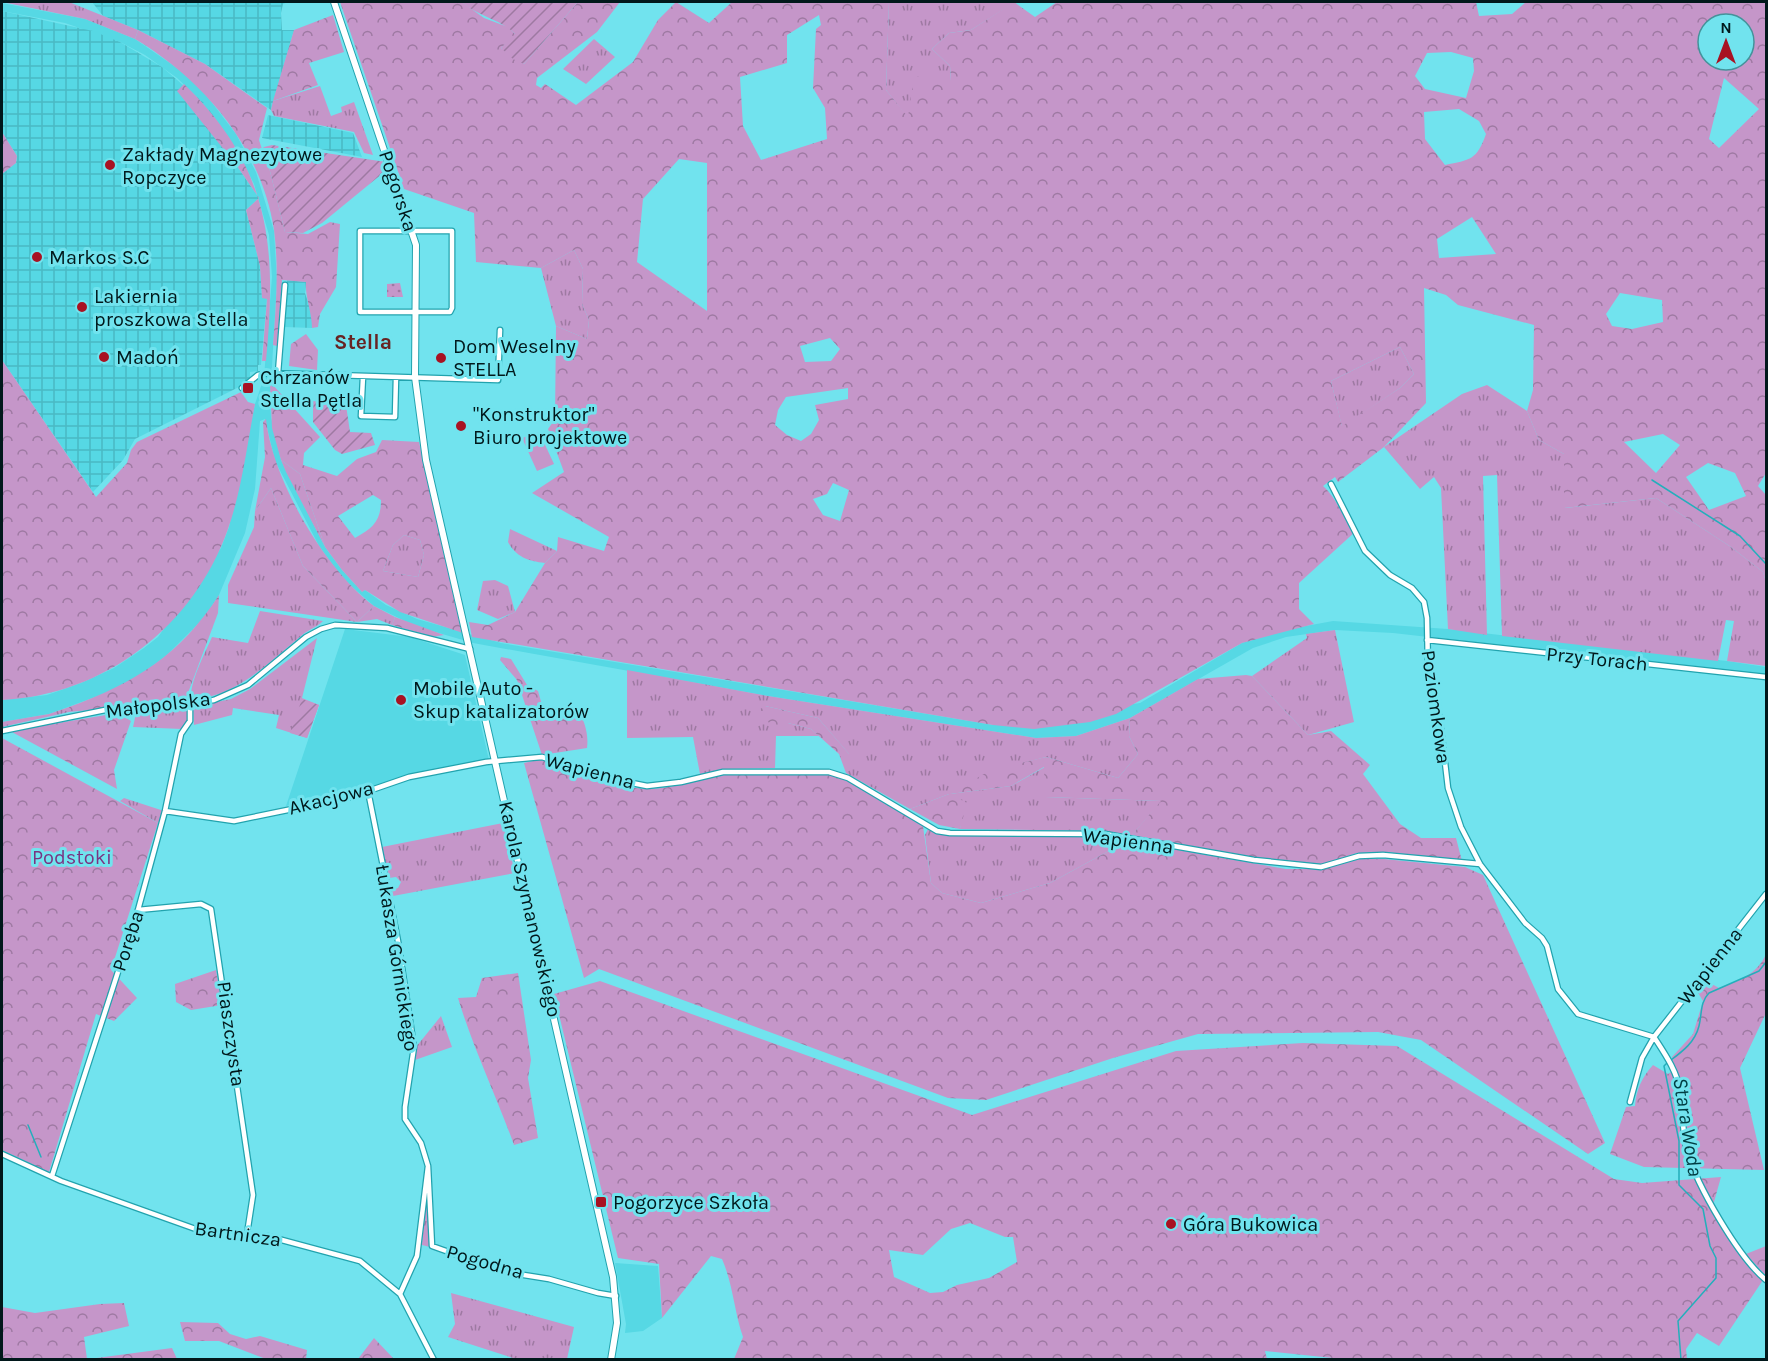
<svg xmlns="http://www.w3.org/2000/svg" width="1768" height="1361" font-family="Karla,sans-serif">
  <defs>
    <pattern id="industrial-grid" width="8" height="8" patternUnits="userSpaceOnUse" patternTransform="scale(1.5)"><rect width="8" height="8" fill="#56d8e4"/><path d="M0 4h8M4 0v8" fill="none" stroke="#49b9c3"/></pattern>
    <pattern id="grass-tufts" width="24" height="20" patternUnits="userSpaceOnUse" patternTransform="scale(1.5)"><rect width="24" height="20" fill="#c596c9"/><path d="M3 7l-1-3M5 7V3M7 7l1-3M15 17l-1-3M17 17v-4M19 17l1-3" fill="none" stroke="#9e79a2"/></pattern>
    <pattern id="forest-crowns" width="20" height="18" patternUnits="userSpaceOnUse" patternTransform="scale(1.5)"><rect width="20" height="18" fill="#c596c9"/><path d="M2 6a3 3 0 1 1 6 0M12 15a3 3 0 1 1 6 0" fill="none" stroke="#9e79a2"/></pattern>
    <pattern id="park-dots" width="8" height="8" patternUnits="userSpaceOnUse" patternTransform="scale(1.5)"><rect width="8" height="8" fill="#c596c9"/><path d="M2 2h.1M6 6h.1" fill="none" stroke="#9e79a2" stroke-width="1.8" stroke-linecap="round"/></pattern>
    <pattern id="garden-furrows" width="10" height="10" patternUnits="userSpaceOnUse" patternTransform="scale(1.5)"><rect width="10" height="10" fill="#c596c9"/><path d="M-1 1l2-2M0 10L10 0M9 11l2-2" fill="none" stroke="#9e79a2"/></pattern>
  </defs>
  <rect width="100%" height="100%" fill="#71e3ee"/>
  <path fill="#56d8e4" d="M 2,3 L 85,19 L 135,39 L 180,70 L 203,91 L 236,134 L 256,172 L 274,231 L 277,281 L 270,400 L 271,417 L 281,460 L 325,547 L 342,570 L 362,592 L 365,590 L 386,605 L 417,619 L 501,643 L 993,725 L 1140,703 L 1242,643 L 1284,630 L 1333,621 L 1448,629 L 1727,661 L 1766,667 L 1766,675 L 1393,633 L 1335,630 L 1286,637 L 1253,648 L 1130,718 L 1076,736 L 1036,738 L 768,696 L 473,643 L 415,626 L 374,606 L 343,579 L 319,546 L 275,461 L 265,419 L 260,421 L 255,489 L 245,533 L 219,595 L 204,618 L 167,655 L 140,676 L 106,693 L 49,714 L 2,722 L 2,700 L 47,695 L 81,683 L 114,668 L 144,648 L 158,637 L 221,548 L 229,527 L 255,404 L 264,377 L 272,277 L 269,235 L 254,184 L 237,150 L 203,103 L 177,78 L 145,55 L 120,42 L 65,23 L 2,11 Z
    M 345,629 L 410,637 L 465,655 L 489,760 L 286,806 Z
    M 615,1263 L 658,1266 L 662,1318 L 643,1331 L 625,1333 L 626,1324 Z"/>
  <path fill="url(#industrial-grid)" d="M 92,2 L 288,2 L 283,4 L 281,13 L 282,30 L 294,30 L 271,110 L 205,64 L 138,30 L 103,16 Z
    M 2,11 L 93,31 L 120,42 L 162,67 L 204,103 L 216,119 L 237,166 L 259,198 L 246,210 L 260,266 L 262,298 L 267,298 L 261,365 L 258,365 L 258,371 L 250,372 L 250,379 L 239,387 L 135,439 L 123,460 L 93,492 L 2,360 L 2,174 L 16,163 L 17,156 L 2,132 Z
    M 268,115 L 353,133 L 362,157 L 262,138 Z
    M 287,280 L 306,282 L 305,293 L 312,314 L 312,328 L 284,327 Z"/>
  <path fill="url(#grass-tufts)" d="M 2,2 L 69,2 L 138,30 L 135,39 L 85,19 Z
    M 889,2 L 1015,2 L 971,30 L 949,33 L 932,49 L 950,66 L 951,81 L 908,118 L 886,90 Z
    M 594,39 L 615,57 L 586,84 L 563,69 Z
    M 320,86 L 331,116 L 342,112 L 341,107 L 354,102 L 373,155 L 364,153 L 354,132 L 274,116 L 271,110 L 273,101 Z
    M 574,250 L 583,269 L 582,304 L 589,320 L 587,339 L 556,326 L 541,268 Z
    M 1400,347 L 1414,374 L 1400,388 L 1342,427 L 1331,381 Z
    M 1487,385 L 1527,411 L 1539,440 L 1564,454 L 1565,508 L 1656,498 L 1731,547 L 1763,572 L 1766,582 L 1766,666 L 1727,661 L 1734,621 L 1726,620 L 1718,661 L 1502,636 L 1497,475 L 1483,476 L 1487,635 L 1448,629 L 1441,488 L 1434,477 L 1420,489 L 1384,447 L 1462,394 Z
    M 281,460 L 300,474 L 325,547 L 286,472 Z
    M 271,488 L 303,566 L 357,622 L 374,606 L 395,617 L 392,625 L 377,619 L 357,622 L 228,603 L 228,585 L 254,527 L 255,511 Z
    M 510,529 L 557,551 L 545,563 C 528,561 516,557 508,542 Z
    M 404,535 L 420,540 L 424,555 L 418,577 L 383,571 L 393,545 Z
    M 495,580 L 508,586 L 515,612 L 498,619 L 477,610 L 483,581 Z
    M 260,611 L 323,621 C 316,628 307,630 300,637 C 266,665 238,695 192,700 C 187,687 206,651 212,637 L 248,643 Z
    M 1335,630 L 1354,722 L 1308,735 L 1252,676 L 1307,638 L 1306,634 Z
    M 317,638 L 302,698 L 319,705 L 307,738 L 276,728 L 279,715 L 233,708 L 232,715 L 194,725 L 193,707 L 231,699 L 250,689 Z
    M 627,670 L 768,696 L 1036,738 L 1076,736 L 1130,718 L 1129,736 L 1138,754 L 1118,778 L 1046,757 L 1019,764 L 950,794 L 1011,786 L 1045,767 L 1046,797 L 1162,801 L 1131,836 L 1106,831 L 960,829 L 961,823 L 949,794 L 910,809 L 846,773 L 839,754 L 849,754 L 818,718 L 765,706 L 788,723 L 811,729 L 819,736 L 776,736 L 775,768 L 724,769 L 700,774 L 693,737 L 627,738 Z
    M 69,707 L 69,712 L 2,727 L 2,722 L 49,714 Z
    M 182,707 L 188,708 L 187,723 L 182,729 L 133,727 L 136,713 Z
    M 124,798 L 164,811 L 158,823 L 120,801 Z
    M 503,823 L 515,873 L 393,896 L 391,890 L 398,888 L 401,882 L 396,877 L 389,878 L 382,847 Z
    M 928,829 L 950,835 L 1104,837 L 1127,841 L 1050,883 L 981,903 L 942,893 L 931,883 L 925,835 Z
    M 441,1016 L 452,1047 L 415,1060 L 416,1047 Z
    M 428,1173 L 430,1247 L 422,1245 Z
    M 451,1293 L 574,1327 L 567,1359 L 516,1359 L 448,1337 L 455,1324 Z"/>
  <path fill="url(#forest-crowns)" fill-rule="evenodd" d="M 340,2 L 462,2 L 484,18 L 508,27 L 516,35 L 501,48 L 524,64 L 578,2 L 620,2 L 597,32 L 537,78 L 536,85 L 541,88 L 545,84 L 576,105 L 633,62 L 658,20 L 676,2 L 709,23 L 732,2 L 889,2 L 886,90 L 908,117 L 914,76 L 951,81 L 950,66 L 932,49 L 949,33 L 971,30 L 1014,2 L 1035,17 L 1057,2 L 1476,2 L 1479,16 L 1512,14 L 1526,2 L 1766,2 L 1766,473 L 1758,486 L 1766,495 L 1766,582 L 1763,572 L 1731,547 L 1656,498 L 1564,508 L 1564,454 L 1539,440 L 1527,411 L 1533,390 L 1534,325 L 1458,305 L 1446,295 L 1424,288 L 1426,403 L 1384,447 L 1338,482 L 1335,477 L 1323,486 C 1339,500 1341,518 1356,531 L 1299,583 L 1299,609 L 1314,624 L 1242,643 L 1116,714 L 1090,722 L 1034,729 L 993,725 L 472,637 L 469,622 L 488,625 L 515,612 L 545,563 L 557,551 L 558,537 L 604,551 L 609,537 L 532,493 L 564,472 L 548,429 L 555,419 L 556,326 L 587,339 L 589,320 L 582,304 L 583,269 L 574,250 L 541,268 L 476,262 L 474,213 L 404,189 ZM 819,15 L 821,25 L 816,29 L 813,88 L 825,108 L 827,139 L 761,160 L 743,126 L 740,77 L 787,63 L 787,35 ZM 1708,24 L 1744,24 L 1744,60 L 1708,60 ZM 1451,52 L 1473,58 L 1474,71 L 1466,98 L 1425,89 L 1415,76 L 1427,53 ZM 1724,78 L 1759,109 L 1719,148 L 1709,139 ZM 1459,109 L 1479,121 L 1486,134 C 1477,160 1470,160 1445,165 L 1425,139 L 1424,112 ZM 679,159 L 707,163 L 707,311 L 637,262 L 643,199 ZM 1472,217 L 1496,254 L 1439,258 L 1437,239 ZM 1620,293 L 1662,300 L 1663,322 L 1632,329 L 1612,326 L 1606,314 ZM 830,338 L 840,349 L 831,361 L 805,362 L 800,346 ZM 1400,347 L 1414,374 L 1400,388 L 1342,426 L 1331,381 ZM 848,388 L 848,399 L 815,405 L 819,420 L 811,434 L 801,441 L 787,435 L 775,425 L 778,410 L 786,397 ZM 1663,434 L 1680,445 L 1656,473 L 1624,442 ZM 1708,463 L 1735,473 L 1746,496 L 1709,510 L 1686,477 ZM 833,483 L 849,490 L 840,521 L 823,515 L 813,499 L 827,494 Z
    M 333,15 L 344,52 L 309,63 L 318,85 L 273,101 L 294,30 Z
    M 138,30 L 205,64 L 267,108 L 259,140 L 262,149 L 264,147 L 285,232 L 308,234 L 330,222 L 340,224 L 336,287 L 320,314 L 318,327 L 312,328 C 312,312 305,298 306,282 L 282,280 L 277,346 L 273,345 C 276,307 279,268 274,230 C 262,149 204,80 135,39 Z
    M 184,84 C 271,168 277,247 266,361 L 262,361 L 267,299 L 262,298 L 260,266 L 246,210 L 259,198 L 237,166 L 177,91 Z
    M 2,132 L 17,156 L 16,163 L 2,174 Z
    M 306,334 L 318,350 L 317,370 L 289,366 L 291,344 Z
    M 2,360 L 96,497 L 127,463 L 131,450 L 137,442 L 241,392 L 248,402 L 255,404 C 247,445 242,489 228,529 C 194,626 105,695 2,700 Z
    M 270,385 L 273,385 L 320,437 L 304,453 L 303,465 L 337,476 L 357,459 L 376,452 L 382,440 L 419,442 L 463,633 L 400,612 L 365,590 L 362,592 L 342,570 L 325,547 L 300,474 L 281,460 L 272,428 ZM 373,495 L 381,500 C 381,521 373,528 355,538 L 338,516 ZM 404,535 L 420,540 L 424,555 L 418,577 L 383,571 L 393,545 Z
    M 266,419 C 272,479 325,570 374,606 L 357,622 L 303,566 L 271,488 L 255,511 L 265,457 L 263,422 Z
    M 219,595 L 218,613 L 185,701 L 69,712 L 69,707 C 135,683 180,655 219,595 Z
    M 395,617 L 444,635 L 433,637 L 392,625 Z
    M 501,657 L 511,659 L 527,685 L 538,691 L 542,705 L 549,711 L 576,707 C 584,719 589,733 587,748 L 542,755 L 517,680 L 500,660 Z
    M 1246,675 L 1252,676 L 1308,735 L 1331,731 L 1370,765 L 1363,774 L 1400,824 L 1421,838 L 1456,838 L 1462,861 L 1387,852 L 1357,853 L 1323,864 L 1287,863 L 1131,836 L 1161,801 L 1045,797 L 1044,767 L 1011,786 L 950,794 L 967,803 L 960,829 L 939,825 L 910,809 L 949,794 L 991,770 L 1046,757 L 1118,778 L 1138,754 L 1129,736 L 1130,718 L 1198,679 Z
    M 765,706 L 818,718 L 850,755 L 839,754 L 811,729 L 788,723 L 782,727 L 759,719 L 757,711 Z
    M 118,713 L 131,721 L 114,770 L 117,789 L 10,731 Z
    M 2,738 L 158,823 L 111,970 L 137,998 L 114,1021 L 96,1014 L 49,1172 L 2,1150 Z
    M 542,759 C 578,766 611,788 648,789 C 674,789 699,778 725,775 C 749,772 807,771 831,775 C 856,779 901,811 923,826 L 931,883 L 942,893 L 981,903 L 1050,883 L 1127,841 L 1286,869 L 1323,869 L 1360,859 L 1384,859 L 1465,867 L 1483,875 L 1605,1143 L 1588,1154 L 1421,1040 L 1378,1032 L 1198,1034 L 1113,1058 L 986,1100 L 948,1098 L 599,969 L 584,978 L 524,763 Z
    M 1766,954 L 1766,1013 L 1740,1068 L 1764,1170 L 1644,1167 L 1610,1154 L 1626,1107 L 1635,1106 C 1636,1090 1642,1077 1653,1065 L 1668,1074 L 1675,1070 L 1672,1057 L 1693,1034 L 1703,1001 L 1697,991 L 1710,983 L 1719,988 C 1739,980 1757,975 1766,954 Z
    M 216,970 L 222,1005 L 191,1010 L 176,1002 L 175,984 Z
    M 518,973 L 531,1060 L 528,1078 L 538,1138 L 514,1145 C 496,1095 473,1048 458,998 L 476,997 L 482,978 Z
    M 600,981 L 972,1115 L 1176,1051 L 1303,1043 L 1397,1046 L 1614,1179 L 1642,1183 L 1721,1177 L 1712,1209 L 1730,1241 L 1763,1280 L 1719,1346 L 1697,1333 L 1686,1349 L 1687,1359 L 1352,1360 L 1265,1351 L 1267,1359 L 734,1359 L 743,1337 C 734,1311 733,1284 722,1259 L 711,1256 L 662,1318 L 659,1264 L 618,1258 L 554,994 ZM 970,1223 L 1005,1237 L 1013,1237 L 1017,1262 L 989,1278 L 957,1285 L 943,1292 L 930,1293 L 894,1277 L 889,1250 L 923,1255 L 951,1229 Z
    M 1766,1246 L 1766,1276 L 1746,1254 Z
    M 124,1303 L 129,1326 L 84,1337 L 87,1359 L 2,1359 L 2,1307 L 35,1313 L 100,1304 Z
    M 180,1322 L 218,1323 L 230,1334 L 246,1339 L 260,1336 L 307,1350 L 306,1359 L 266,1359 L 219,1341 L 185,1341 Z
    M 374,1338 L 394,1359 L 358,1359 Z
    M 172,1348 L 177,1359 L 89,1359 Z"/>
  <path fill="url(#park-dots)" d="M 400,283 L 403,297 L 387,297 L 387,284 Z"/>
  <path fill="url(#garden-furrows)" d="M 462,2 L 578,2 L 524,64 L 513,59 L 501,48 L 515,34 C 501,19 478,17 462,2 Z
    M 272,145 L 386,162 L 383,173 L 322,223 L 303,233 L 285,232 L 264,147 Z
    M 313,401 L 346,405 L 350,432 L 371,433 L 375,445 L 342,454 L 335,450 L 313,422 Z
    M 302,699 L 319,705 L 307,738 L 290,733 Z"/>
  <path fill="#c596c9" d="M 539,432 L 554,464 L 537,471 L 522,438 Z"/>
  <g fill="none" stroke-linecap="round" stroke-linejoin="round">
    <path stroke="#23afbb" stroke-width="1.5" d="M 1652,480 L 1740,536 L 1766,564
      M 1671,1060 C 1683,1051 1695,1042 1699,1026 C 1702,1014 1700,1002 1709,993 L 1759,971 L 1766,962
      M 1667,1063 L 1664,1066 L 1679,1141 L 1679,1185 L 1703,1209 L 1710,1246 L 1716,1258 L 1716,1278 L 1678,1321 L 1681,1360
      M 28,1125 L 41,1157"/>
    <defs>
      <path id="minor" d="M 360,231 L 452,231 L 452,308 L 450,312 L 360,312 Z
        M 278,373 L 285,285
        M 363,377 L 361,416 L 395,417 L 396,377
        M 242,388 L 258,375 L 268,373 L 498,380 L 500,330
        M 1331,484 L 1365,551 L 1390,575 L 1412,588 L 1424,602 L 1427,618 L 1428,668 L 1440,720 L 1448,788 L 1461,827 L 1480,864 L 1525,923 L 1542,938 L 1547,946 L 1558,989 L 1578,1014 L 1654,1037
        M 1427,640 L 1766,677
        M 2,731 L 105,710 L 190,704 L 214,700 L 248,685 L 306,637 L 321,629 L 335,625 L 387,628 L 470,649
        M 368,791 L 398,941 L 414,1047 L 405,1107 L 405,1119 L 421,1143 L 428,1166 L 417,1256 L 400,1294
        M 165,811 L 234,821 L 351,797 L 409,777 L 486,762 L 542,757 L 607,778 L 647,786 L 681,782 L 723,772 L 829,772 L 848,778 L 937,831 L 950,833 L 1105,834 L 1254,860 L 1321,867 L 1359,856 L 1383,855 L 1480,864
        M 138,910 L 201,904 L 211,909 L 253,1195 L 247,1234
        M 1654,1037 C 1665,1054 1677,1071 1680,1091 C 1683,1111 1682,1132 1687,1151 C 1697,1186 1739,1258 1766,1280
        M 1630,1102 L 1642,1058 L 1654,1037 L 1766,894
        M 2,1154 L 61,1181 L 204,1232 L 267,1236 L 360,1261 L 400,1294 L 434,1360
        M 428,1166 L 432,1246 L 505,1272 L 549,1279 L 598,1293 L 616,1296
        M 52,1176 L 138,910 L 165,811 L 181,734 L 190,721 L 190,704"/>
      <path id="tertiary" d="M 334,2 L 416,245 L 415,377 L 426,460 L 613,1277 L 617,1323 L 611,1360"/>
    </defs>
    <use href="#minor" stroke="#22a3ae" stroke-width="7"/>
    <use href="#tertiary" stroke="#22a3ae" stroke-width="8"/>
    <use href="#minor" stroke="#fff" stroke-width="4.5"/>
    <use href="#tertiary" stroke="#fff" stroke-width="6"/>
  </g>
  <g fill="#a81222" stroke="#71e3ee" stroke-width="2">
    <circle cx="110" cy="165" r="6"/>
    <circle cx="37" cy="257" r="6"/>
    <circle cx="82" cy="307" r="6"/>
    <circle cx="104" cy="357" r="6"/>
    <circle cx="441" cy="358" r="6"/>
    <rect x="242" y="382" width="12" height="12" rx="3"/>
    <circle cx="461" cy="426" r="6"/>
    <circle cx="401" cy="700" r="6"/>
    <rect x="595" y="1196" width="12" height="12" rx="3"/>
    <circle cx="1171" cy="1224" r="6"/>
  </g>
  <g text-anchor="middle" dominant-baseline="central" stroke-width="6" stroke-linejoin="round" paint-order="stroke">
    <g font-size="20" fill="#01181b" stroke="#71e3ee" text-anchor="start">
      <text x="122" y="154">Zakłady Magnezytowe<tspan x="122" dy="23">Ropczyce</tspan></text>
      <text x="49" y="257">Markos S.C</text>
      <text x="94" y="296">Lakiernia<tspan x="94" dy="23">proszkowa Stella</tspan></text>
      <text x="453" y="346">Dom Weselny<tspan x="453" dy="23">STELLA</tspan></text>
      <text x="116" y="357">Madoń</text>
      <text x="260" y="377">Chrzanów<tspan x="260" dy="23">Stella Pętla</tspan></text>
      <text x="473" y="414">"Konstruktor"<tspan x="473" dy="23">Biuro projektowe</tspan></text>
      <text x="413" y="688">Mobile Auto -<tspan x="413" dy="23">Skup katalizatorów</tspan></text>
      <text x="613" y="1202">Pogorzyce Szkoła</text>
      <text x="1183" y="1224">Góra Bukowica</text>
    </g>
    <g font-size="20" fill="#01181b" stroke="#71e3ee">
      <text transform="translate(398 191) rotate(72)">Pogorska</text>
      <text transform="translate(1597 659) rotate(6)">Przy Torach</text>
      <text transform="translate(158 705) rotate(-7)">Małopolska</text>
      <text transform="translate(1436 707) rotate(82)">Poziomkowa</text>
      <text transform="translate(590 771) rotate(15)">Wapienna</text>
      <text transform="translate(331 798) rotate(-14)">Akacjowa</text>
      <text transform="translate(1128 841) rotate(8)">Wapienna</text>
      <text transform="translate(530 909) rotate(77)">Karola Szymanowskiego</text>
      <text transform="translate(128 941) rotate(-72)">Poręba</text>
      <text transform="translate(397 958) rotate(81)">Łukasza Górnickiego</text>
      <text transform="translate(1710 966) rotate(-52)">Wapienna</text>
      <text transform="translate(231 1034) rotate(82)">Piaszczysta</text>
      <text transform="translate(238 1234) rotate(8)">Bartnicza</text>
      <text transform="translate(485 1262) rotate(16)">Pogodna</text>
    </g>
    <g font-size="20" fill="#7a3481" stroke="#71e3ee">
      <text x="72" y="857">Podstoki</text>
    </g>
    <g font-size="21" font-weight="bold" fill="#682322" stroke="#71e3ee">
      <text x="363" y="342">Stella</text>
    </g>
    <g font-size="21" font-style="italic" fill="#003d42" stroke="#71e3ee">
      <text transform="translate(1688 1127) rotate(81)">Stara Woda</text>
    </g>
  </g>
  <rect width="1768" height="1361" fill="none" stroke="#01181b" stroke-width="6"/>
  <g transform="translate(1726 42)"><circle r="28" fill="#71e3ee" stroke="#44929a" stroke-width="1.5"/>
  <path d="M0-4.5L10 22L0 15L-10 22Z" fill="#a81222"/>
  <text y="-9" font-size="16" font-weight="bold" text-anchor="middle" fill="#01181b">N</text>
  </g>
</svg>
